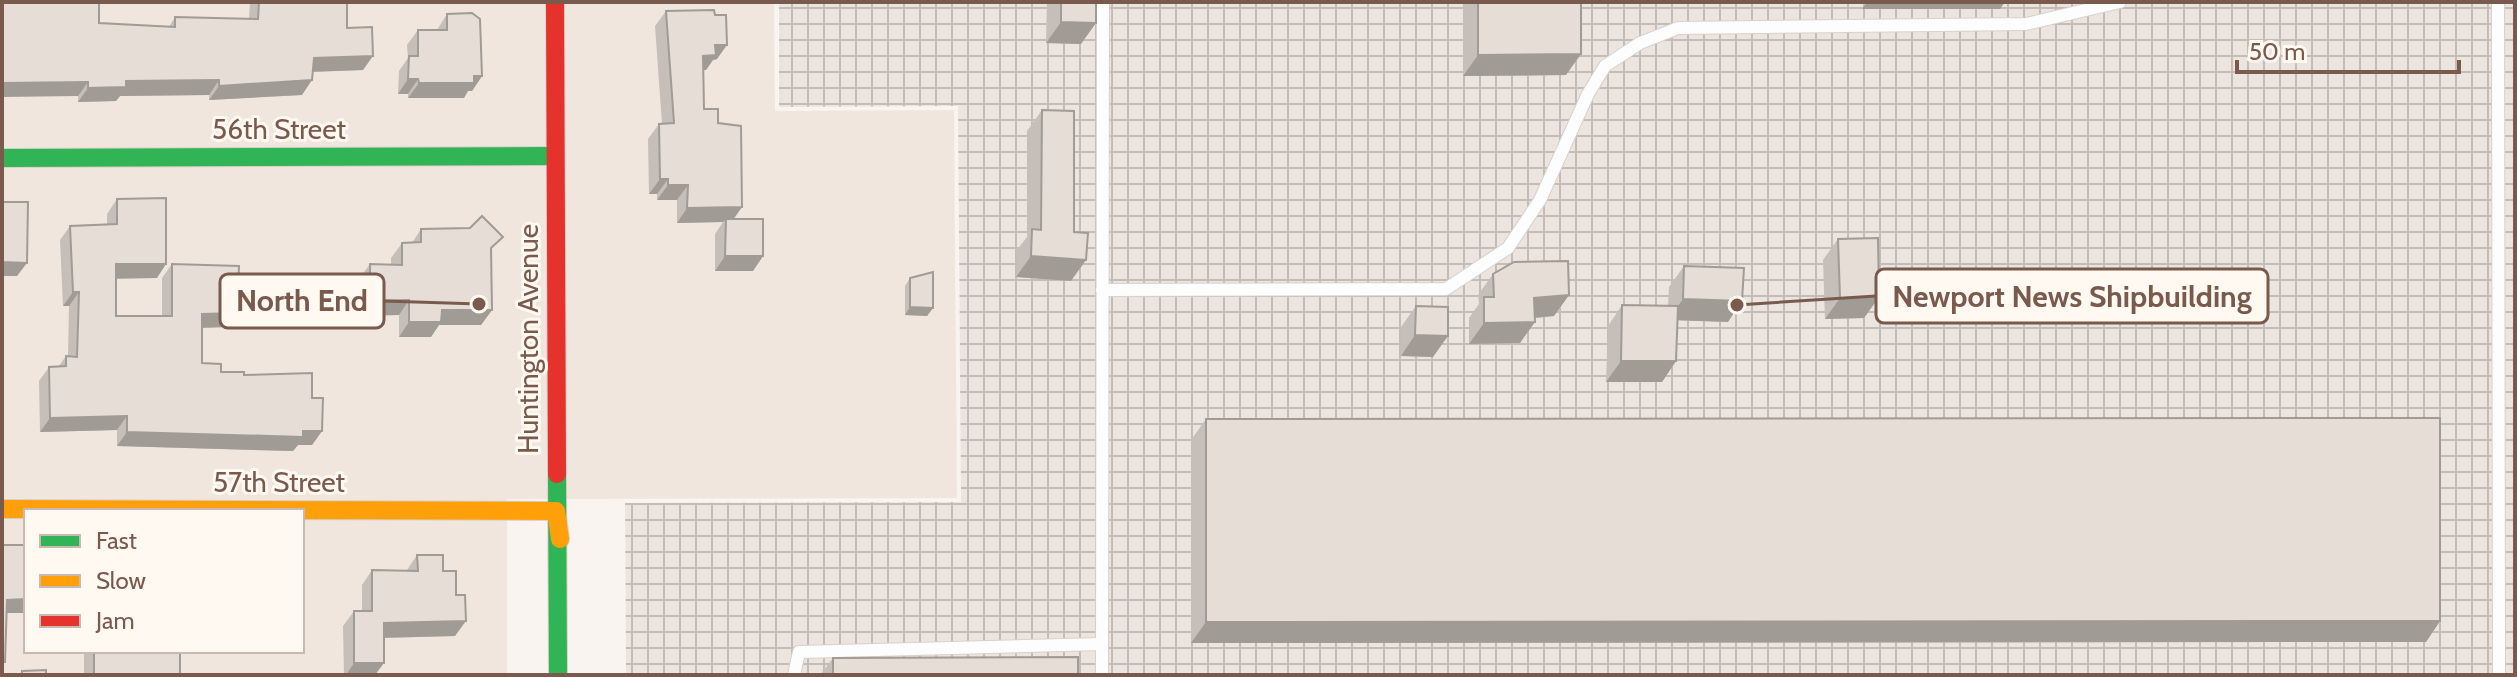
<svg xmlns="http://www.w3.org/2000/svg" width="2517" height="677" font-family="Cabin,sans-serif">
  <defs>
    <pattern id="industrial-grid" width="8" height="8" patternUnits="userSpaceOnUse" patternTransform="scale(2)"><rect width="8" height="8" fill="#ece4df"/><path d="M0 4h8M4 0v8" fill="none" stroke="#c4bcb7"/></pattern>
  </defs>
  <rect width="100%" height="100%" fill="#f9f4ef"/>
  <path fill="#f1e6dd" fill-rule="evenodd" d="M 2,2 L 774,2 L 775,111 L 954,110 L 957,498 L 507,499 L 507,675 L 2,675 ZM 26,511 L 302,511 L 302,651 L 26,651 Z"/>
  <path fill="url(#industrial-grid)" d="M 779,2 L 2515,2 L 2515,675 L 626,675 L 625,503 L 961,502 L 958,106 L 779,107 Z"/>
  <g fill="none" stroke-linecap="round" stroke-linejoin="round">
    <defs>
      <path id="lane" d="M 2498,2 L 2499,675
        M 1102,290 L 1446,289 L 1508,248 L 1540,200 L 1588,94 L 1605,66 L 1640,43 L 1678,28 L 2026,24 L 2120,2
        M 794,675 L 799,652 L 1102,644
        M 1102,675 L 1103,2"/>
      <path id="fast" d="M 2,158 L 555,156
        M 557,474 L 558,675"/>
      <path id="slow" d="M 2,509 L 556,511 L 560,539"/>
      <path id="jam" d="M 555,2 L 557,474"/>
    </defs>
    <use href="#lane" stroke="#d8d1cd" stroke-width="14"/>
    <use href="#fast" stroke="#d9d0cb" stroke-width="20"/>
    <use href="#slow" stroke="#d9d0cb" stroke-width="20"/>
    <use href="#jam" stroke="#d9d0cb" stroke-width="20"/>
    <use href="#lane" stroke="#fefdfd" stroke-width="12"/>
    <use href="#fast" stroke="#30b455" stroke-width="18"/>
    <use href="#slow" stroke="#ff9f0a" stroke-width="18"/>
    <use href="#jam" stroke="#e5322d" stroke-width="18"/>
  </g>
  <path fill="#c6beb8" d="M 250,2 L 347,2 L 347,28 L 363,70 L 313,72 L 302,95 L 209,100 L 209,95 L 120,96 L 116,101 L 78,102 L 78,96 L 99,23 L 169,27 L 175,17 L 249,19 Z
    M 1047,2 L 1096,2 L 1081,44 L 1046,43 Z
    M 1463,2 L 1581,2 L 1566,75 L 1463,76 Z
    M 666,11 L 717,59 L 713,60 L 706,70 L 703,70 L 704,109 L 718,123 L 742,207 L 734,219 L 763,256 L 753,271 L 715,271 L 715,234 L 723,222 L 677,223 L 677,200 L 657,200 L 657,194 L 649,194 L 648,139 L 659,124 L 662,124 L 655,26 Z
    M 447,14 L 482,76 L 472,91 L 468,91 L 464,98 L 408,98 L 408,94 L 398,94 L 399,71 L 408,58 L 407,45 L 418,30 L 437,30 Z
    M 1042,110 L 1071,281 L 1016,277 L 1017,250 L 1027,237 L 1027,131 Z
    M 117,199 L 157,278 L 116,278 L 116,316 L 162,316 L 162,278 L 172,264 L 237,313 L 227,327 L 202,328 L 202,363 L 221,372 L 244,375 L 312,398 L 322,431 L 312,445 L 298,445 L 293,451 L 117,446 L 117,430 L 40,432 L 39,381 L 49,367 L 59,366 L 66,356 L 68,357 L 69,306 L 63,306 L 60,240 L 70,226 L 107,225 L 107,214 Z
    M 421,229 L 491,253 L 492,310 L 481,325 L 439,325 L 431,337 L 399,337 L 399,315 L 348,316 L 348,294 L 370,264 L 391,264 L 391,258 L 402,243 L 412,243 Z
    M 1838,239 L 1879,297 L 1864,318 L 1825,319 L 1823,260 Z
    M 1684,266 L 1728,322 L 1678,320 L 1676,361 L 1662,382 L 1606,382 L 1608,326 L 1622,305 L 1668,306 L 1669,287 Z
    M 1493,274 L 1569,295 L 1554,316 L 1535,318 L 1520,343 L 1469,344 L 1469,318 L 1479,304 L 1478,295 Z
    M 910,278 L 933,308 L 927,316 L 905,315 L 905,286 Z
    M 1416,306 L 1433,357 L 1401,356 L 1401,327 Z
    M 1206,419 L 2440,621 L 2426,642 L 1191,643 L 1191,440 Z
    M 417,555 L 443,571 L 455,636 L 384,638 L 375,675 L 344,675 L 343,626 L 354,611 L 362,611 L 362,585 L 372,570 L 407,570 Z
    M 84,651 L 180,651 L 180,675 L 84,675 Z
    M 833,658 L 1078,675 L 820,675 Z"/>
  <path fill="#a19b96" d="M 1867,2 L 2005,2 L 2000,9 L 1862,9 Z
    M 1061,22 L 1096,23 L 1081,44 L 1046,43 Z
    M 715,45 L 727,45 L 717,59 L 713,60 L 706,70 L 692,71 L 703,56 Z
    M 1581,54 L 1566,75 L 1463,76 L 1478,55 Z
    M 373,56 L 363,70 L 304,72 L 314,58 Z
    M 474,76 L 482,76 L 472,91 L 468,91 L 464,98 L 408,98 L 419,83 Z
    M 408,79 L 418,79 L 408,94 L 398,94 Z
    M 219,80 L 209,95 L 120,96 L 116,101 L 78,102 L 88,88 L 126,81 Z
    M 312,80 L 302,95 L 209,100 L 219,86 Z
    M 88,82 L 78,96 L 2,97 L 2,83 Z
    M 660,179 L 668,179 L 657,194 L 649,194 Z
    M 668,185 L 688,185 L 677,200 L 657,200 Z
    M 742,207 L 731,222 L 726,219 L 723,222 L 677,223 L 687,208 Z
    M 725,256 L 763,256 L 753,271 L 715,271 Z
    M 1031,256 L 1086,260 L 1071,281 L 1016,277 Z
    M 2,262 L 27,263 L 17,276 L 2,276 Z
    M 116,264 L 166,264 L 157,278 L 106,279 Z
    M 73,292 L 79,292 L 69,306 L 63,306 Z
    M 1569,295 L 1554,316 L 1520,319 L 1534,298 Z
    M 1879,297 L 1864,318 L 1825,319 L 1840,298 Z
    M 1683,299 L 1742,301 L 1728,322 L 1668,320 Z
    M 409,300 L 399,315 L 348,316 L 358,301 Z
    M 910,307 L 933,308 L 927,316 L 905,315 Z
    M 442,310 L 492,310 L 481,325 L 439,325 L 431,337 L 399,337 L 409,322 Z
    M 237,313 L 227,327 L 192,328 L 202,314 Z
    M 1535,322 L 1520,343 L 1469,344 L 1484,323 Z
    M 1415,335 L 1448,336 L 1433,357 L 1401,356 Z
    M 1621,361 L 1676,361 L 1662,382 L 1606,382 Z
    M 127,416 L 117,430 L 40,432 L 50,418 Z
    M 322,431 L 312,445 L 298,445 L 293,451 L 117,446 L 127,432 Z
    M 26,599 L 26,613 L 2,613 L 7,600 Z
    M 466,621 L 455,636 L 373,638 L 384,623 Z
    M 2440,621 L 2426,642 L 1191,643 L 1206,622 Z
    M 354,663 L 384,663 L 375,675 L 346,675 Z"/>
  <path fill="#e6ddd6" stroke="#a19b96" stroke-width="2" d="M 2,2 L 99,2 L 99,23 L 175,27 L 175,17 L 258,19 L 259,2 L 347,2 L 347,28 L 372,27 L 373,56 L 314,58 L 312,80 L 219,86 L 219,80 L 126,81 L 126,87 L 88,88 L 88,82 L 2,83 Z
    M 1061,2 L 1096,2 L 1096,23 L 1061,22 Z
    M 1478,2 L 1581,2 L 1581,54 L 1478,55 Z
    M 714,10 L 715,15 L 726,15 L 727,45 L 715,45 L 716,55 L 703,56 L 704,109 L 718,109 L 718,123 L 741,126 L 742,207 L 687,208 L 688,185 L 668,185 L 668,179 L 660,179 L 659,124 L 674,123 L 666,11 Z
    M 472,13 L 480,19 L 482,76 L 474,76 L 474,83 L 419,83 L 418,79 L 408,79 L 409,56 L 418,56 L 418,30 L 447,30 L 447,14 Z
    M 1042,110 L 1074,111 L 1074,232 L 1088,233 L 1086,260 L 1031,256 L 1032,229 L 1041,230 Z
    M 166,198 L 166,264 L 116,264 L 116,316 L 172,316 L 172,264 L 239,266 L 237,313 L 202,314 L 202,363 L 221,364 L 221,372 L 244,372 L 244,375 L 312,373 L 312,398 L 323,398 L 322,431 L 303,431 L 303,437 L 127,432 L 127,416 L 50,418 L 49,367 L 66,366 L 66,356 L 77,357 L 79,292 L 73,292 L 70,226 L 117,224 L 117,199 Z
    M 2,202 L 28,202 L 27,263 L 2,262 Z
    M 482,216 L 503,237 L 491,248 L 492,310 L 442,310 L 441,322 L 409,322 L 409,300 L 358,301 L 358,279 L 370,279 L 370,264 L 402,265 L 402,243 L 421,242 L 421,229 L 470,228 Z
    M 726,219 L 763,219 L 763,256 L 725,256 Z
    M 1878,238 L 1879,297 L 1840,298 L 1838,239 Z
    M 1568,261 L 1569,295 L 1534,298 L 1535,322 L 1484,323 L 1484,297 L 1494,297 L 1493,274 L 1514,262 Z
    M 1684,266 L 1744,268 L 1742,301 L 1683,299 Z
    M 933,272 L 933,308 L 910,307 L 910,278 Z
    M 1622,305 L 1678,306 L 1676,361 L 1621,361 Z
    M 1416,306 L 1448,307 L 1448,336 L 1415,335 Z
    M 2440,418 L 2440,621 L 1206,622 L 1206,419 Z
    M 2,545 L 26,545 L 26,599 L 7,600 L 5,662 L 2,662 Z
    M 417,555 L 443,555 L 443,571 L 456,571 L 456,595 L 465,595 L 466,621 L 384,623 L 384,663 L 354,663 L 354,611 L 372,611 L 372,570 L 418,571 Z
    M 94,651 L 180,651 L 180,675 L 94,675 Z
    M 1078,657 L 1078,675 L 833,675 L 833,658 Z
    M 46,670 L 46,675 L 22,675 L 22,671 Z"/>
  <g text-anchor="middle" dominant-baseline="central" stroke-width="6" stroke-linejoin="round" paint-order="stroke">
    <g font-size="28" fill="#795a4d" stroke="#fff9f2">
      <text x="279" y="129">56th Street</text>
      <text transform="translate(528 339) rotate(-90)">Huntington Avenue</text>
      <text x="279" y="482">57th Street</text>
    </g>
  </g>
  <path fill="none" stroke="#795a4d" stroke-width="3" d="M1737 305L1876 296M479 304L384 301"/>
  <g fill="#795a4d" stroke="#fff9f2" stroke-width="3">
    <circle cx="1737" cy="305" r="8"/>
    <circle cx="479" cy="304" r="8"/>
  </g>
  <g fill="#fff9f2" stroke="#795a4d" stroke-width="3">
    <rect x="1876" y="269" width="392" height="54" rx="8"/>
    <rect x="220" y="274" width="164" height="54" rx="8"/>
  </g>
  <g font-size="30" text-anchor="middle" font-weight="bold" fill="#795a4d">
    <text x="2072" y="307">Newport News Shipbuilding</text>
    <text x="302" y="311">North End</text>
  </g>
  <rect width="2517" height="677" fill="none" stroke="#795a4d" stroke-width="8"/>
  <rect x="24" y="509" width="280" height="144" fill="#fff9f2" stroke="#c9b9b0" stroke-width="2"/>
  <rect x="40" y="535" width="40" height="12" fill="#30b455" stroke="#c9b9b0" stroke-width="2"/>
  <text x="96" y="549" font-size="24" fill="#795a4d">Fast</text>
  <rect x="40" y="575" width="40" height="12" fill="#ff9f0a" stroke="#c9b9b0" stroke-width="2"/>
  <text x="96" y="589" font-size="24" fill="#795a4d">Slow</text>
  <rect x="40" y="615" width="40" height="12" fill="#e5322d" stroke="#c9b9b0" stroke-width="2"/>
  <text x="96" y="629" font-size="24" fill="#795a4d">Jam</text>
  <path d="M2237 60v12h222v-12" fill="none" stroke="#795a4d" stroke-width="4"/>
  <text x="2249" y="60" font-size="24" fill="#795a4d" stroke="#fff9f2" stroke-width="6" paint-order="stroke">50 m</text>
</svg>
